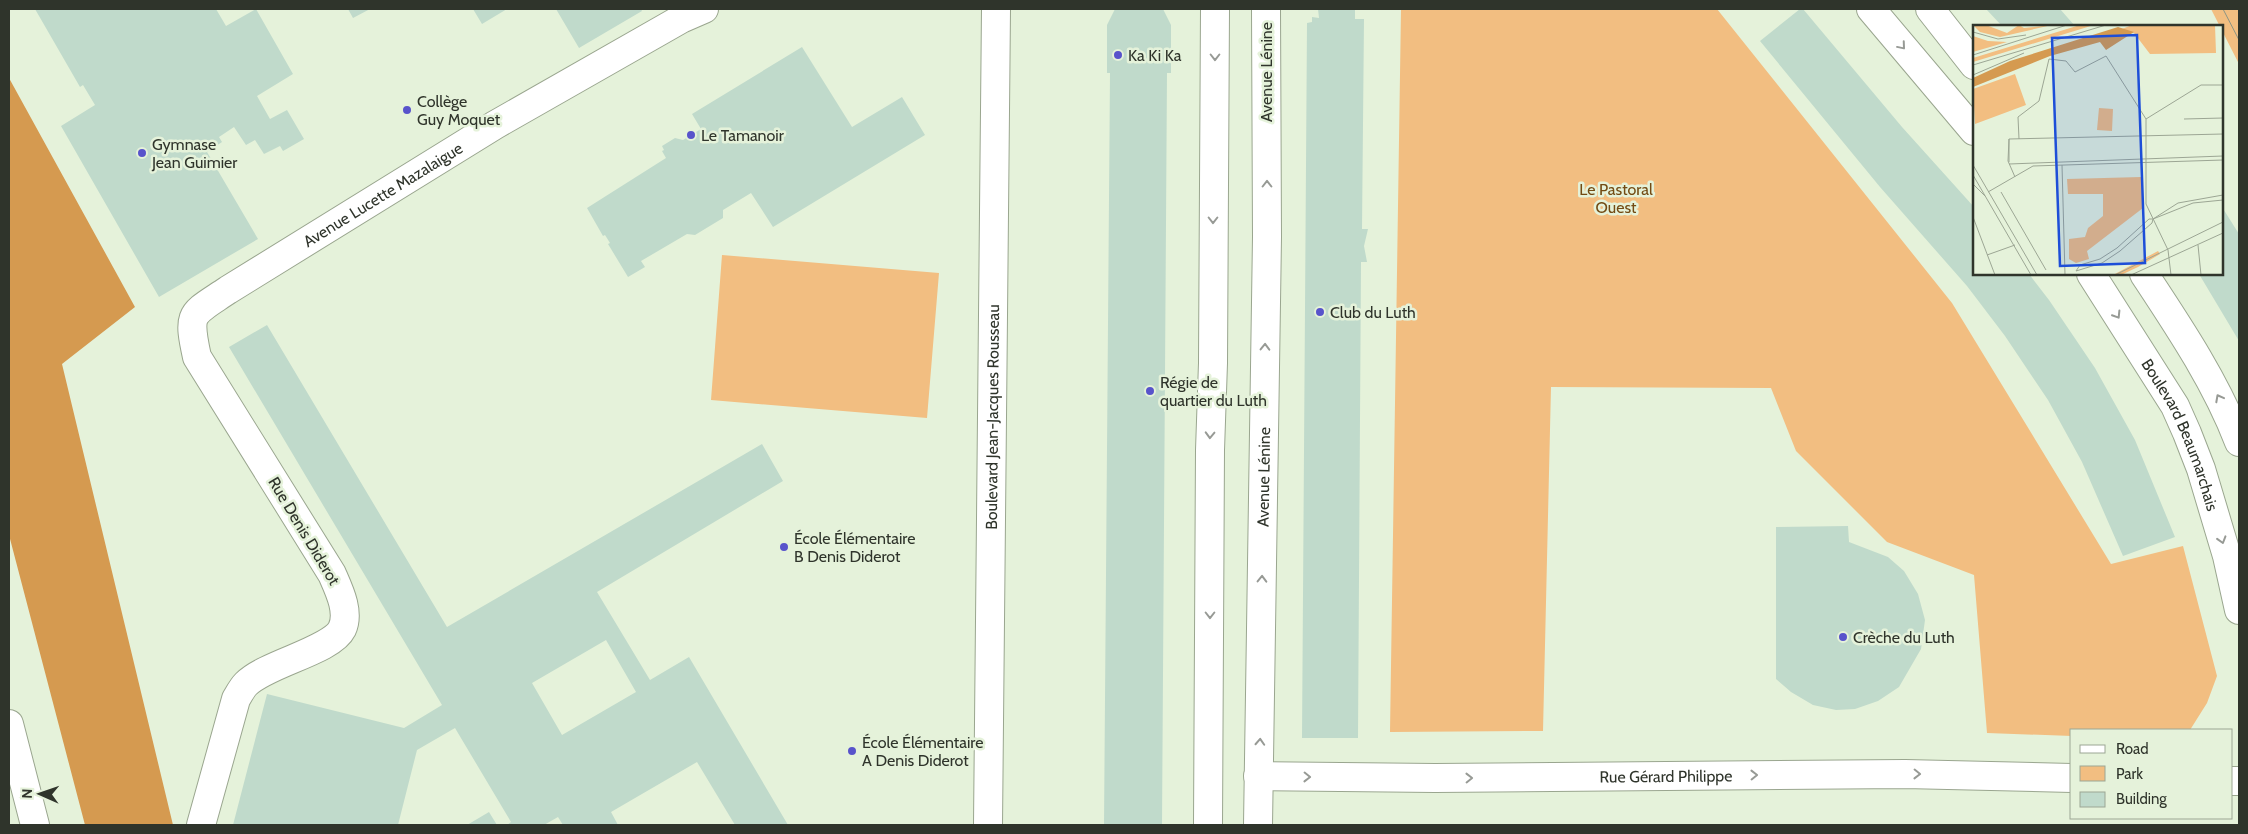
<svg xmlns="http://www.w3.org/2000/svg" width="2248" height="834" font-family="Cabin,sans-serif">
  <rect width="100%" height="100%" fill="#e5f2da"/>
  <path fill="#f2be81" d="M 1401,9 L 1717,9 L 1952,303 L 2111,564 L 2183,546 L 2217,676 L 2207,703 L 2190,730 L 2072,730 L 2072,736 L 1987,733 L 1974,575 L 1887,542 L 1796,451 L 1771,388 L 1551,387 L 1543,731 L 1390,732 Z
    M 2211,9 L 2239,9 L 2239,64 Z
    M 722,255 L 939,273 L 927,418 L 711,400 Z"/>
  <path fill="#d59a50" d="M 9,78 L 135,307 L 62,364 L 173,825 L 85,825 L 9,535 Z"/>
  <path fill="#c0dacb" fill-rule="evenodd" d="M 35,9 L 216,9 L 226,26 L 256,9 L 293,74 L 257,96 L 270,119 L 287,110 L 304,139 L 283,151 L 280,146 L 264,154 L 255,140 L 246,145 L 234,127 L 219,137 L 222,142 L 207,152 L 258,239 L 159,297 L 61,126 L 95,105 L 83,85 L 80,87 Z
    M 348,9 L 370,9 L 353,18 Z
    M 473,9 L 507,9 L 482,24 Z
    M 556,9 L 641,9 L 642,11 L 579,48 Z
    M 1115,9 L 1163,9 L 1171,25 L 1171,73 L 1167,73 L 1162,825 L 1104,825 L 1110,73 L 1107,73 L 1107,25 Z
    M 1318,9 L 1355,9 L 1355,19 L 1364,19 L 1362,229 L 1368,229 L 1364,246 L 1367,262 L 1361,262 L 1358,738 L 1302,738 L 1307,23 L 1312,22 L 1312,17 L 1319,18 Z
    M 1800,9 L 1803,9 L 1902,127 L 1974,207 L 1974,274 L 2029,274 L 2049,300 L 2095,368 L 2135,440 L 2175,537 L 2123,556 L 2082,462 L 2048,400 L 2005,336 L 1967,286 L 1880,187 L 1760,41 Z
    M 1986,9 L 2060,9 L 2075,26 L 2002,26 Z
    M 802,47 L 852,127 L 902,97 L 925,135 L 773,227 L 751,193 L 723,210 L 723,218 L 695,235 L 687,234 L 641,261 L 645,267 L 628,277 L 608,244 L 610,243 L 605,235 L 603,236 L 587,208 L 666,158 L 662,151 L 664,150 L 662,146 L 675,138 L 683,140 L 701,129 L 692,114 Z
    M 2222,207 L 2239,234 L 2239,341 L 2199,274 L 2222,274 Z
    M 267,325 L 447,627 L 762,444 L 783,481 L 597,592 L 650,680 L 689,657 L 788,825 L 735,825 L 697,762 L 611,812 L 618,825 L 563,825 L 558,817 L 544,825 L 507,825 L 511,822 L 455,728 L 417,750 L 398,825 L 233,825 L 267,694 L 404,728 L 442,705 L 229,347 ZM 606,640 L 636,692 L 562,735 L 532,683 Z
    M 1848,526 L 1849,542 L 1888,557 L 1904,571 L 1918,594 L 1925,620 L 1921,649 L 1899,687 L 1878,701 L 1855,709 L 1836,710 L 1813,705 L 1791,692 L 1776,679 L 1776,527 Z
    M 489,812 L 497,825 L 467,825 Z"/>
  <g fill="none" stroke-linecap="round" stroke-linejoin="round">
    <defs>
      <g id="street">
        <path d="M 1871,9 L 1974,131"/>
        <path d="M 1930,9 L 1974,65"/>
        <path id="s1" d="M 2091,274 L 2175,406 L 2187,433 L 2201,469 L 2227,556 L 2239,610"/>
        <path d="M 2144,274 C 2179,327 2216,382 2239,442"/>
        <path id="s2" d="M 1258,776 L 1435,778 L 1905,774 L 2072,778"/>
        <path d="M 2232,781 L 2239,781"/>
        <path id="s3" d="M 201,825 L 236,699 C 239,694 242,688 246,684 C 267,663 331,651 342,629 C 350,612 339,590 332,574 L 197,357 C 187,311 191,315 228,290 L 495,125 L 681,19 L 704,9"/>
        <path id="s4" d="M 988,825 L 996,9"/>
        <path d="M 1208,825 L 1210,450 L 1213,363 L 1215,9"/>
        <path id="s5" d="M 1258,825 L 1267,237 L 1266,9"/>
      </g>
      <path id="highway" d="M 9,724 L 35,825"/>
    </defs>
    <use href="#street" stroke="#9aa68f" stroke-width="30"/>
    <use href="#highway" stroke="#9aa68f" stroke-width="30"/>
    <use href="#street" stroke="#fff" stroke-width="28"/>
    <use href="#highway" stroke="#fff" stroke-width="28"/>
    <path stroke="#8b9484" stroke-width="1" d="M 2223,9 L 2239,40"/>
  </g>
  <defs><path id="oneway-chevron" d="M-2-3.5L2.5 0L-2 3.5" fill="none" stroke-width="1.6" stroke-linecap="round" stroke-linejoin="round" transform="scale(1.25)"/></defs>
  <g stroke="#979a95">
    <use href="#oneway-chevron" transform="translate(1902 46) rotate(50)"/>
    <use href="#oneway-chevron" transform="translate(1215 57) rotate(90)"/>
    <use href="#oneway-chevron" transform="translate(1267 184) rotate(-90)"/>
    <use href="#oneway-chevron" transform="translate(1213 220) rotate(90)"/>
    <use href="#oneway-chevron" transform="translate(2117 315) rotate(58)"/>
    <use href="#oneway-chevron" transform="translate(1265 347) rotate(-89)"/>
    <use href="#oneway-chevron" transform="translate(2219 398) rotate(-118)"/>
    <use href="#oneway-chevron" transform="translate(1210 435) rotate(92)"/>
    <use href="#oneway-chevron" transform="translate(2222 540) rotate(73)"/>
    <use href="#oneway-chevron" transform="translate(1262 579) rotate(-89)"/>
    <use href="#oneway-chevron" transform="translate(1210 615) rotate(90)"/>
    <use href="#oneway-chevron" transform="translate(1260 742) rotate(-87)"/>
    <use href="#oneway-chevron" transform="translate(1917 774) rotate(1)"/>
    <use href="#oneway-chevron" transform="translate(1754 775) rotate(-1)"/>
    <use href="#oneway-chevron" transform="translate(1307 777) rotate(1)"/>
    <use href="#oneway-chevron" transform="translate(1469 778) rotate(-1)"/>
  </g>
  <g fill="#5853cb" stroke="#e5f2da" stroke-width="2">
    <circle cx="1118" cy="55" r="5"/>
    <circle cx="407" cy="110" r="5"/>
    <circle cx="691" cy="135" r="5"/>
    <circle cx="142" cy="153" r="5"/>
    <circle cx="1320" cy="312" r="5"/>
    <circle cx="1150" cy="391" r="5"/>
    <circle cx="784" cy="547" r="5"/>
    <circle cx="1843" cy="637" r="5"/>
    <circle cx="852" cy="751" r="5"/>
  </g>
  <g text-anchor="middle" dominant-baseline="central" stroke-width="5" stroke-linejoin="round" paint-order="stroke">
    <g font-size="16" fill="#2f342b" stroke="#e5f2da" text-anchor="start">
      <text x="1128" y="55">Ka Ki Ka</text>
      <text x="417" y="101">Collège<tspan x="417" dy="18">Guy Moquet</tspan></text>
      <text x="701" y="135">Le Tamanoir</text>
      <text x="152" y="144">Gymnase<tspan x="152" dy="18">Jean Guimier</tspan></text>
      <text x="1330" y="312">Club du Luth</text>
      <text x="1160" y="382">Régie de<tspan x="1160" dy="18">quartier du Luth</tspan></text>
      <text x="794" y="538">École Élémentaire<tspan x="794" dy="18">B Denis Diderot</tspan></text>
      <text x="1853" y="637">Crèche du Luth</text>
      <text x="862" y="742">École Élémentaire<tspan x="862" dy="18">A Denis Diderot</tspan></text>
    </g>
    <g font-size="16" fill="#2f342b" stroke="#e5f2da">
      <text transform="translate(1266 72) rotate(-90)">Avenue Lénine</text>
      <text stroke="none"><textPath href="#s3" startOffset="840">Avenue Lucette Mazalaigue</textPath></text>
      <text stroke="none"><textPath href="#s4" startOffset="408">Boulevard Jean-Jacques Rousseau</textPath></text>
      <text stroke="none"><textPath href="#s1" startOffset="185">Boulevard Beaumarchais</textPath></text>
      <text stroke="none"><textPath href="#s5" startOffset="348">Avenue Lénine</textPath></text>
      <text transform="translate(304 531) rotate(59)">Rue Denis Diderot</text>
      <text stroke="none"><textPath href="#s2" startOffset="408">Rue Gérard Philippe</textPath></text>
    </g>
    <g font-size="16" fill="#734b13" stroke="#e5f2da">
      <text x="1616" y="189">Le Pastoral<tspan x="1616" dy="18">Ouest</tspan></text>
    </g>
  </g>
  <g transform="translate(1973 25)">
    <rect width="250" height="250" fill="#e5f2da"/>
    <path d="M 0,0 L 13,0 L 34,8 L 46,0 L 51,3 L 79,0 L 27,12 L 7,7 ZM 107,0 L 121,0 L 0,37 L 0,33 ZM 159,0 L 242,0 L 243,28 L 177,29 L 161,8 L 149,4 ZM 0,11 L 15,16 L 34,17 L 0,27 ZM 42,49 L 53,80 L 2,99 L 0,64 ZM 126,83 L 140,84 L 139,106 L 124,105 ZM 168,152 L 170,183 L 114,226 L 116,234 L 103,238 L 96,234 L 96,214 L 112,212 L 115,203 L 130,191 L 130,169 L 95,169 L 94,154 ZM 185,226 L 187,229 L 165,242 L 148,250 L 140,250 Z" fill="#f2be81"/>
    <path d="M 145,2 L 161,7 L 133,25 L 127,17 L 77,31 L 0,62 L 0,53 L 37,36 Z" fill="#d59a50"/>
    <path fill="none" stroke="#9ca694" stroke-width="1" d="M 0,7 L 25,14 L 53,10M 0,30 L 94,0M 0,40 L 133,0M 0,50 L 51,28M 173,94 L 228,60 L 250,60M 211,94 L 250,93M 36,114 L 250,109M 46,114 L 45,92 L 66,76 L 76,34 L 93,36 L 102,47 L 133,31 L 173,94 L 173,179 L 195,225 L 198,250M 36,137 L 36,114 L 35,136 L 42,152M 36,139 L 250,131M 0,140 L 64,250M 89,140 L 92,250M 0,150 L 58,250M 0,159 L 12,171M 15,167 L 60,141 L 250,135M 28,167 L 73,245M 0,192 L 22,250M 176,194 L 180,194 L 179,198 L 147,226 L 129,238 L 103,246 L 107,240 L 127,234 L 144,223 ZM 180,194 L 205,178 L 250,170M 180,194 L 220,178 L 250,175M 225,220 L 228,250M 14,230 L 42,220M 142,250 L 250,197M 158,250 L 250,208"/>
    <path fill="#1d4ed8" fill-opacity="0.15" stroke="#1d4ed8" stroke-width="2.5" d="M 164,10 L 172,238 L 87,241 L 79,13 Z"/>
    <rect width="250" height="250" fill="none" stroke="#2f342b" stroke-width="2.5"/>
  </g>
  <rect width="2248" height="834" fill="none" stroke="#2f342b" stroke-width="20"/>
  <rect x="2070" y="729" width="162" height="90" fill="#e5f2da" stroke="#9ca694"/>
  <rect x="2080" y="745" width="25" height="8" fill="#ffffff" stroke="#9ca694"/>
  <text x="2116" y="754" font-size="15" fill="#2f342b">Road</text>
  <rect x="2080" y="766" width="25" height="15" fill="#f2be81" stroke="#9ca694"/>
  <text x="2116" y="779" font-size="15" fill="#2f342b">Park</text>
  <rect x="2080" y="792" width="25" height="15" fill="#c0dacb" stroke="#9ca694"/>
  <text x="2116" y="804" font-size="15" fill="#2f342b">Building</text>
  <g transform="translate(40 794) rotate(272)" stroke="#e5f2da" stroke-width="4" paint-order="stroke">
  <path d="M0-4L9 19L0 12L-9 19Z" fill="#2f342b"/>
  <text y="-8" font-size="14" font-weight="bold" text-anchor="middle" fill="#2f342b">N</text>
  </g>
</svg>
